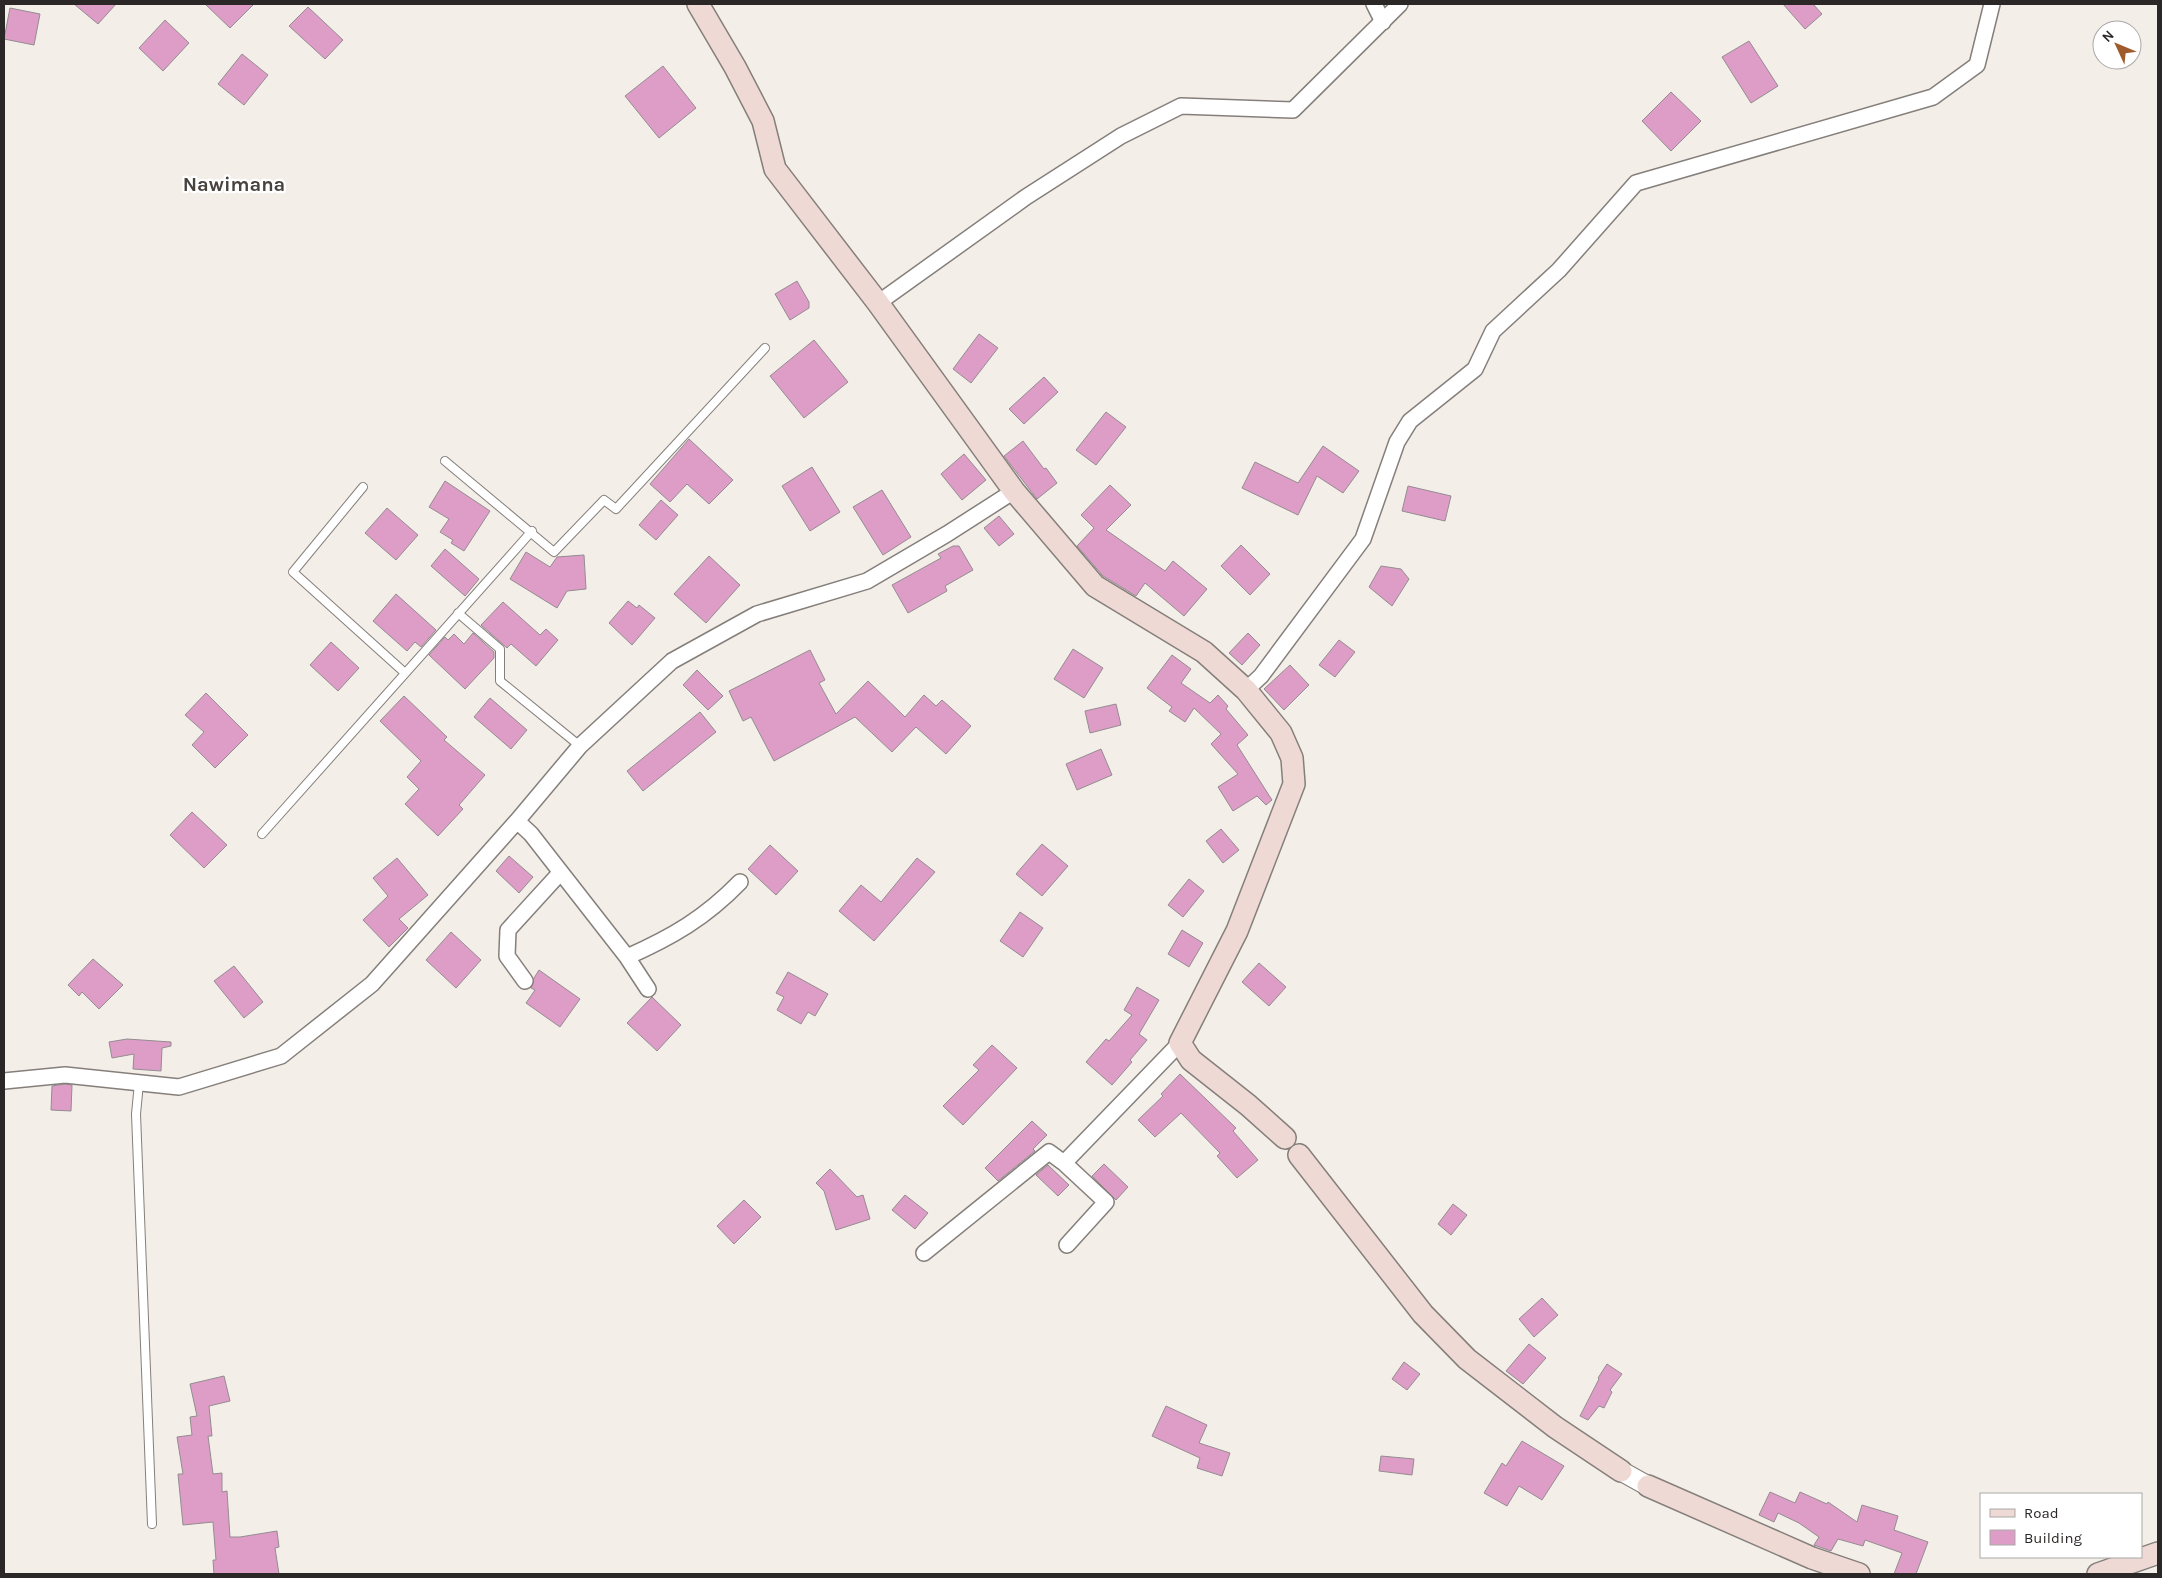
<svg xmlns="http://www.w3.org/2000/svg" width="2162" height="1578" font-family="Karla,sans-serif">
  <rect width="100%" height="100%" fill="#f4eee9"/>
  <path fill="#de9dc6" stroke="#938c90" d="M 74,4 L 116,4 L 98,24 Z
    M 205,4 L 254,4 L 230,28 Z
    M 1783,4 L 1813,4 L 1822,14 L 1805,29 Z
    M 308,7 L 343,40 L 325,59 L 289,26 Z
    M 10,8 L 40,14 L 34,45 L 4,39 Z
    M 165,20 L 189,43 L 163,71 L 139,48 Z
    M 1749,41 L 1778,86 L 1751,103 L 1722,57 Z
    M 242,54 L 268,75 L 244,105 L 218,84 Z
    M 663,66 L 696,108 L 659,138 L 625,96 Z
    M 1671,92 L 1701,121 L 1671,151 L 1642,121 Z
    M 797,281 L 809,302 L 809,308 L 790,320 L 775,294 Z
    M 979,334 L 998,348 L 971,383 L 953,369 Z
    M 814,340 L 848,382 L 804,418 L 770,376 Z
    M 1044,377 L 1058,392 L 1024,424 L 1009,409 Z
    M 1106,412 L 1126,427 L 1096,465 L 1076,450 Z
    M 689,439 L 733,480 L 709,504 L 687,484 L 670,502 L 650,484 Z
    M 1023,441 L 1044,469 L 1046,468 L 1057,483 L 1037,499 L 1004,456 Z
    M 1323,446 L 1359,471 L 1343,493 L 1317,476 L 1298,515 L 1242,488 L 1255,462 L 1298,483 Z
    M 964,454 L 986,480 L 962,500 L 941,474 Z
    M 812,467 L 840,512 L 810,531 L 782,486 Z
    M 445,481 L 490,511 L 464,551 L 451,543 L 453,540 L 440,532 L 449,519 L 429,507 Z
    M 1110,485 L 1131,505 L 1106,530 L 1165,571 L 1173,561 L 1207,589 L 1184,616 L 1145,583 L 1136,596 L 1103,576 L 1077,546 L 1094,528 L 1081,515 Z
    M 1408,486 L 1451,496 L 1445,521 L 1402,511 Z
    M 882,490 L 911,537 L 883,555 L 853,507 Z
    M 661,500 L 678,515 L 656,540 L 639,525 Z
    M 387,508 L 418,535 L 396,560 L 365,533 Z
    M 999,516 L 1014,534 L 999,546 L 984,528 Z
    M 1241,545 L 1270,574 L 1250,595 L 1221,566 Z
    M 953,546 L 959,546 L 973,570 L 945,586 L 947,591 L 908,613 L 892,585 L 941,558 L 938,554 Z
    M 445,549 L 479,579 L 465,596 L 431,566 Z
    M 526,552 L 550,567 L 557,557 L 584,555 L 586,589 L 567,591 L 557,608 L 510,579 Z
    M 709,556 L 740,585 L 706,623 L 674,594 Z
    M 1381,566 L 1401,569 L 1409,579 L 1392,606 L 1369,587 Z
    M 396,594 L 436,630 L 421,647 L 415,642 L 407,651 L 373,621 Z
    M 628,601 L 637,608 L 639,605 L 655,618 L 632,645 L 609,623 Z
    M 503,602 L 540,635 L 546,629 L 558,640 L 536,666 L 511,644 L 507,648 L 481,625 Z
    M 473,633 L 494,652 L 494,658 L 465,689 L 429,655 L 445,637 L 448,640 L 454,634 L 464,644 Z
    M 1248,633 L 1260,645 L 1242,665 L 1229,653 Z
    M 1339,640 L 1355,652 L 1335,677 L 1319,665 Z
    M 331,642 L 359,668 L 338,691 L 310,665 Z
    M 1073,649 L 1103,668 L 1084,698 L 1054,679 Z
    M 810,650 L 825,680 L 819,683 L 836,714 L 868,681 L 905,717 L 924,695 L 936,706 L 942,700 L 971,726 L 946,754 L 916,727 L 892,752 L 855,717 L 774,761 L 751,717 L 743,721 L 729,691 Z
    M 1172,655 L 1191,669 L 1181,683 L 1210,703 L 1218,695 L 1228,706 L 1226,709 L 1248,735 L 1237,745 L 1272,800 L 1266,805 L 1257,796 L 1233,811 L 1218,787 L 1238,774 L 1211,744 L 1221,734 L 1194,708 L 1185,722 L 1169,711 L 1172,707 L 1147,688 Z
    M 1290,665 L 1309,685 L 1284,710 L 1264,689 Z
    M 697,670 L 723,696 L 708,710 L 683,685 Z
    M 206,693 L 248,735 L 215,768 L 192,745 L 204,732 L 185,715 Z
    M 404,696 L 447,737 L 444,740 L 485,775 L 459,805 L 463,809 L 438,836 L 405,804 L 419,789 L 407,777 L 421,761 L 380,721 Z
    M 490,698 L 527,730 L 511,749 L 474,717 Z
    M 1116,704 L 1121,725 L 1090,733 L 1085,711 Z
    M 700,712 L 716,732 L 643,791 L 627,771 Z
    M 1101,749 L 1112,775 L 1077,790 L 1066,764 Z
    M 192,812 L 227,845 L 204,868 L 170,835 Z
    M 1221,829 L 1239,850 L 1223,863 L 1206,841 Z
    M 1042,844 L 1068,866 L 1042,896 L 1016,874 Z
    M 770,845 L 798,871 L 776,895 L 748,869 Z
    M 509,856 L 533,877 L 519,893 L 496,871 Z
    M 397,858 L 428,895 L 399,919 L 408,928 L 389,947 L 363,920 L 388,896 L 373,878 Z
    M 917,858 L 935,872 L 874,941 L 839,911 L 861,885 L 881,902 Z
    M 1189,879 L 1204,891 L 1183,917 L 1168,905 Z
    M 1020,912 L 1043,928 L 1023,957 L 1000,941 Z
    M 1182,930 L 1203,943 L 1189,967 L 1168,954 Z
    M 451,932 L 481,960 L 456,988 L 426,960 Z
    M 93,959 L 123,985 L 99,1009 L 82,992 L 79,996 L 68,985 Z
    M 1259,963 L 1286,987 L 1269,1006 L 1242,982 Z
    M 234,966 L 263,1002 L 244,1018 L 214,981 Z
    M 539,970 L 580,999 L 560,1027 L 526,1003 L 535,990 L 531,988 L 534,978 Z
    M 788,972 L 828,994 L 815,1016 L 808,1012 L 801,1024 L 777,1010 L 784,997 L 776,993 Z
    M 1137,987 L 1159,1000 L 1139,1034 L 1147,1040 L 1130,1060 L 1132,1062 L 1112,1085 L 1086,1062 L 1106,1039 L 1109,1041 L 1132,1015 L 1124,1010 Z
    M 652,997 L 681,1025 L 657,1051 L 627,1023 Z
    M 127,1039 L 171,1042 L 171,1046 L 162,1048 L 161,1071 L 133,1069 L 134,1054 L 112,1058 L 109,1042 Z
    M 992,1045 L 1017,1068 L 963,1125 L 943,1106 L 979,1070 L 973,1065 Z
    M 1180,1074 L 1236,1128 L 1233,1131 L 1258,1160 L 1237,1178 L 1217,1156 L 1220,1153 L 1181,1113 L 1155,1137 L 1138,1120 L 1163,1096 L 1161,1094 Z
    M 65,1084 L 72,1085 L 71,1111 L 51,1110 L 52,1086 Z
    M 1032,1121 L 1047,1135 L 1033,1149 L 1035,1151 L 998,1181 L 985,1168 Z
    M 1104,1164 L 1128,1187 L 1116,1200 L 1092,1176 Z
    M 1048,1165 L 1069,1185 L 1058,1196 L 1036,1175 Z
    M 830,1169 L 857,1197 L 863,1195 L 870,1219 L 836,1230 L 824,1191 L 816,1183 Z
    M 905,1195 L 928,1213 L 915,1229 L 892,1210 Z
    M 744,1200 L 761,1217 L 734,1244 L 717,1226 Z
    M 1453,1204 L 1467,1215 L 1451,1235 L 1438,1224 Z
    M 1542,1298 L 1558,1315 L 1534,1337 L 1519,1319 Z
    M 1529,1344 L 1546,1358 L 1523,1384 L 1506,1371 Z
    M 1404,1362 L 1420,1374 L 1407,1390 L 1392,1379 Z
    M 1607,1364 L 1622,1374 L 1610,1390 L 1612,1392 L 1604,1408 L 1599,1406 L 1588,1420 L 1580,1416 L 1599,1379 L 1598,1378 Z
    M 224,1376 L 230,1401 L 209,1406 L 212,1436 L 208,1436 L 213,1474 L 222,1473 L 222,1492 L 227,1491 L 230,1537 L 240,1537 L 277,1531 L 279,1547 L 275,1548 L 279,1574 L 214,1574 L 213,1560 L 216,1560 L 213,1522 L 183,1525 L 178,1474 L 183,1474 L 177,1437 L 192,1435 L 190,1417 L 197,1416 L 190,1384 Z
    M 1166,1406 L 1207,1425 L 1199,1443 L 1230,1453 L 1222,1476 L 1197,1468 L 1200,1458 L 1152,1436 Z
    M 1522,1441 L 1564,1466 L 1542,1500 L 1519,1486 L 1507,1506 L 1484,1493 L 1502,1463 L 1506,1466 Z
    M 1381,1456 L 1414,1459 L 1412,1475 L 1379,1471 Z
    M 1770,1492 L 1795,1503 L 1800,1492 L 1827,1504 L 1828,1502 L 1857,1522 L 1862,1505 L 1898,1516 L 1894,1530 L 1928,1542 L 1916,1574 L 1894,1574 L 1902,1553 L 1865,1540 L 1863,1546 L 1838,1539 L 1831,1551 L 1814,1545 L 1819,1537 L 1799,1523 L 1778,1513 L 1774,1522 L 1759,1515 Z"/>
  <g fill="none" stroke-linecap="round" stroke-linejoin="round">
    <defs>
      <path id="service" d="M 445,461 L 554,552 L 604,500 L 616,509 L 765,348
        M 363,487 L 293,572 L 405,673
        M 458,613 L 500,649 L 500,681 L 580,746
        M 262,834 L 532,531
        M 139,1083 L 136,1114 L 152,1524"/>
      <path id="minor" d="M 1374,4 L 1383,22
        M 878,303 L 1026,197 L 1121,136 L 1181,106 L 1293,110 L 1400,4
        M 1246,690 L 1261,676 L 1363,539 L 1397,442 L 1410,421 L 1475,369 L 1493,331 L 1559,270 L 1636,183 L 1933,97 L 1977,65 L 1992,4
        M 517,821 L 531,834 L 627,957 L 648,989
        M 627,957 C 672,937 705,918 740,882
        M 525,981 L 507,956 L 508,930 L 560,873
        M 4,1081 L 65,1075 L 179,1087 L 281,1056 L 372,984 L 517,821 L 580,746 L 672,661 L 757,614 L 867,581 L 947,534 L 1014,491
        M 1067,1245 L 1106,1202 L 1064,1163 L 1180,1043
        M 924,1253 L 1049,1152 L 1064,1163"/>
      <path id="tertiary" d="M 1621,1471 L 1648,1486"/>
      <path id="secondary" d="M 698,4 L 735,67 L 763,121 L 775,169 L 878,303 L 1014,491 L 1095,586 L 1204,652 L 1246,690 L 1281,733 L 1292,758 L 1294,784 L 1237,931 L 1180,1043 L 1191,1060 L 1248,1105 L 1285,1138
        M 1299,1155 L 1423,1314 L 1467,1359 L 1555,1427 L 1621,1471
        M 1648,1486 L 1812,1558 L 1859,1574
        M 2098,1574 L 2158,1553"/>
    </defs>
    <use href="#service" stroke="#857f7b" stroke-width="10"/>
    <use href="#minor" stroke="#857f7b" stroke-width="18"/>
    <use href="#tertiary" stroke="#857f7b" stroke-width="21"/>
    <use href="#secondary" stroke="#857f7b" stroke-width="24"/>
    <use href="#service" stroke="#fff" stroke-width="8"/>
    <use href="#minor" stroke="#fff" stroke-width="15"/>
    <use href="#tertiary" stroke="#fff" stroke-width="19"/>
    <use href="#secondary" stroke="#efd9d5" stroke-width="21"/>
  </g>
  <g text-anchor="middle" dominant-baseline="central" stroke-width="4.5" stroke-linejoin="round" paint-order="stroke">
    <g font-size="20" font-weight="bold" fill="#48433f" stroke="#fff">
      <text x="234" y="184">Nawimana</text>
    </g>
  </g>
  <rect width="2162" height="1578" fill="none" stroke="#2a2726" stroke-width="10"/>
  <rect x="1980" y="1493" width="162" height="65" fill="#ffffff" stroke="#aaa9a8"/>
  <rect x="1990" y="1509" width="25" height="8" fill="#efd9d5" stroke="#aaa9a8"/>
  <text x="2024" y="1518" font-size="15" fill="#2a2726">Road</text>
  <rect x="1990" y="1530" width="25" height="15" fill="#de9dc6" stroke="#aaa9a8"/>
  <text x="2024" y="1543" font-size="15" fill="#2a2726">Building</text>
  <g transform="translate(2117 45) rotate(314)"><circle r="24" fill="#ffffff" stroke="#aaa9a8"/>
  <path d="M0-4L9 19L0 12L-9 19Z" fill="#9f5b2c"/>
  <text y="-8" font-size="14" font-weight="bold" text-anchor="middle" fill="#2a2726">N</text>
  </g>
</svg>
